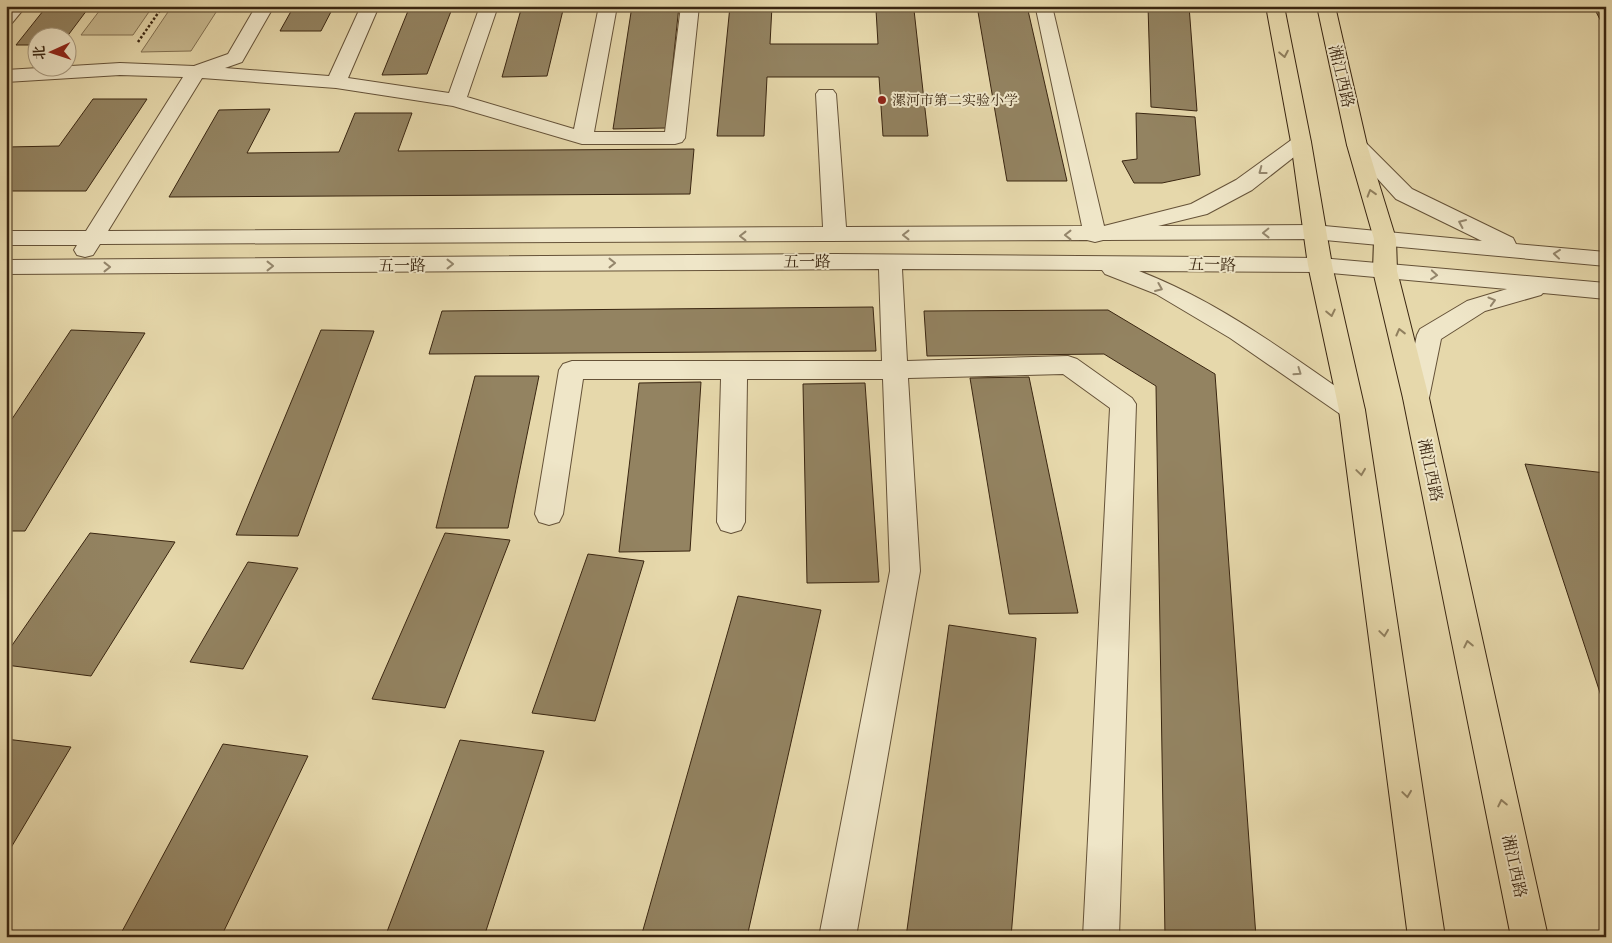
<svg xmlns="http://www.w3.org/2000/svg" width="1612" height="943" font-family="'Gentium Book Plus','Noto Serif SC',serif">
  <rect width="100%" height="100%" fill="#e6d8ab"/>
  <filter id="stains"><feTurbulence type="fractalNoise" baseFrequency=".004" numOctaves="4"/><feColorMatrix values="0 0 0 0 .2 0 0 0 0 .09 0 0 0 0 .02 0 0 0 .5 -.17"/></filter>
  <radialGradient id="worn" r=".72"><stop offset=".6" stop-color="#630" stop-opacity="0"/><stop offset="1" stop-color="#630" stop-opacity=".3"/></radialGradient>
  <path fill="#c9ba91" stroke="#827051" d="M 103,6 L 153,6 L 133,35 L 81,35 Z
    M 172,6 L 220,6 L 191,51 L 141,52 Z"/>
  <path fill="#938361" stroke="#3a2611" d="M 47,6 L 90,6 L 66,38 L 38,38 L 38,45 L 16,45 Z
    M 294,6 L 334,6 L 321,31 L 280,31 Z
    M 410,6 L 453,6 L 427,74 L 382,75 Z
    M 522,6 L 564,6 L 547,76 L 502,77 Z
    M 632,6 L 679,6 L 666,128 L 613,129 Z
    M 730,6 L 772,6 L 770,44 L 878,44 L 876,10 L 914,10 L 928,136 L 883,136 L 879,77 L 767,77 L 764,136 L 717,136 Z
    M 977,6 L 1027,6 L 1067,181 L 1007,181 Z
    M 1148,6 L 1189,6 L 1197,111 L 1151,107 Z
    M 1593,6 L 1606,6 L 1606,31 Z
    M 93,99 L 147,99 L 86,191 L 6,191 L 6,147 L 59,146 Z
    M 270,109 L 247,153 L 339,152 L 355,113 L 412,113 L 398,151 L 694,149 L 690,194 L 169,197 L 219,110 Z
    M 1136,113 L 1195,117 L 1200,175 L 1162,183 L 1134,183 L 1122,161 L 1137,159 Z
    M 873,307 L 876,351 L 429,354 L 442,311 Z
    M 1108,310 L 1215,374 L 1256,937 L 1165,937 L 1156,386 L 1104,354 L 927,356 L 924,311 Z
    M 71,330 L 145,333 L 25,531 L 6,531 L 6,428 Z
    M 321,330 L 374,331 L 298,536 L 236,535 Z
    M 475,376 L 539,376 L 508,528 L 436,528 Z
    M 1029,377 L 1078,613 L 1009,614 L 970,378 Z
    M 701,382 L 690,551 L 619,552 L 639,383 Z
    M 865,383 L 879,582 L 807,583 L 803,384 Z
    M 1525,464 L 1606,473 L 1606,711 Z
    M 90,533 L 175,542 L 91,676 L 6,665 L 6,654 Z
    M 445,533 L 510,540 L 445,708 L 372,699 Z
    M 588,554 L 644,561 L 595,721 L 532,713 Z
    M 248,562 L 298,568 L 243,669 L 190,662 Z
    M 738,596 L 821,610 L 747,937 L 641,937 Z
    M 949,625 L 1036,638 L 1011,937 L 906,937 Z
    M 6,739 L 71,747 L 6,856 Z
    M 460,740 L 544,751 L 484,937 L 385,937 Z
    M 223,744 L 308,756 L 221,937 L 119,937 Z"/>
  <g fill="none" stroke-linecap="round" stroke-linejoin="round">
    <defs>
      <path id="minor" d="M 7,6 L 26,6 L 12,23 L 6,24 Z
        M 256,6 L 274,6 L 242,62 L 225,68 L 329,76 L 361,6 L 379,6 L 348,78 L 449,93 L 480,6 L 498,6 L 467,97 L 574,129 L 599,6 L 617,6 L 594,132 L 665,132 L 681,6 L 699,6 L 685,138 L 682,142 L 675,144 L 582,144 L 453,106 L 336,88 L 202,78 L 108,231 L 823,227 L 816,94 L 819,90 L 833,90 L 836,94 L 846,227 L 1082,226 L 1036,9 L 1038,6 L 1052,6 L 1104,226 L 1191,204 L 1236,180 L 1294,138 L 1301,136 L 1308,138 L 1311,142 L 1308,146 L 1252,190 L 1207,214 L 1158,226 L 1314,225 L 1482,241 L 1396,199 L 1347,145 L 1350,141 L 1357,139 L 1364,141 L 1412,189 L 1513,238 L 1516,244 L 1606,252 L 1606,266 L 1314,239 L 1103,240 L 1095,242 L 1087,240 L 100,244 L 93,255 L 85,257 L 77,255 L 74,250 L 77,245 L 6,245 L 6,231 L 86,231 L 183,77 L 120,75 L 6,82 L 6,70 L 120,63 L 194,66 L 228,54 Z
        M 835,254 L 1320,258 L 1606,283 L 1606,299 L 1543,293 L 1541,295 L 1485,311 L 1441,339 L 1429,398 L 1425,404 L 1416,407 L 1407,404 L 1403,398 L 1417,335 L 1420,329 L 1467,301 L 1507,289 L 1320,272 L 1139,271 C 1220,302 1290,355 1361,404 L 1365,410 L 1361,416 L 1352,419 L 1343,416 L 1230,338 L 1156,294 L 1105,274 L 1102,270 L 902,269 L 907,361 L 1068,356 L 1077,359 L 1132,398 L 1136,404 L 1119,937 L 1083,937 L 1110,408 L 1063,374 L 908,378 L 920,571 L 856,937 L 819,937 L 890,571 L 883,379 L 747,379 L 745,522 L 741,530 L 731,533 L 721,530 L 717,522 L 721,379 L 583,379 L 563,514 L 559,522 L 549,525 L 539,522 L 535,514 L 559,370 L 563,364 L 572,361 L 882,361 L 879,269 L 6,274 L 6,260 Z"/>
      <path id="major" d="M 1266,6 L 1284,6 L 1311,142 L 1332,265 L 1365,410 L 1445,937 L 1408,937 L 1339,410 L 1308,265 L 1291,142 Z
        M 1317,6 L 1335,6 L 1367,145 L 1396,239 L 1397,271 L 1429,398 L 1548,937 L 1511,937 L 1403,398 L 1373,271 L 1374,239 L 1347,145 Z"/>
    </defs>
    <use href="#minor" stroke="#655238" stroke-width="2"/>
    <use href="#major" stroke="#3a2611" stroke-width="2"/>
    <path stroke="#3a2611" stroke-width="2.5" stroke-dasharray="2.5 2" stroke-linecap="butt" d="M 138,42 L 163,6"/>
    <use href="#minor" fill="#efe6c8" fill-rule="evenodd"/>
    <use href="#major" fill="#e6d8ab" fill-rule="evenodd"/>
  </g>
  <defs><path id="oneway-chevron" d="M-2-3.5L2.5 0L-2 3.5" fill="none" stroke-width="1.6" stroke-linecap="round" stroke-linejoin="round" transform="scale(1.25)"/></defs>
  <g stroke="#907f5e">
    <use href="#oneway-chevron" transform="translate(1284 54) rotate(79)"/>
    <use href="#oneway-chevron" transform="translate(1371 193) rotate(-107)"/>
    <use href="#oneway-chevron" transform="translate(1331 313) rotate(78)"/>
    <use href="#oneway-chevron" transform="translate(1400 332) rotate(-104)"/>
    <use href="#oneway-chevron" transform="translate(1361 472) rotate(82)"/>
    <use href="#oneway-chevron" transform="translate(1384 633) rotate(82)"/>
    <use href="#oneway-chevron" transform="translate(1468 644) rotate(-102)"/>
    <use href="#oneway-chevron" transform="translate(1407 794) rotate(82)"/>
    <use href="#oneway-chevron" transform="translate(1502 803) rotate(-102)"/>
  </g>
  <g stroke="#94866c">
    <use href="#oneway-chevron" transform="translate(1262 171) rotate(143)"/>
    <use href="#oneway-chevron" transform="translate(1462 223) rotate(-156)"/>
    <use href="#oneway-chevron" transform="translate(1266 233) rotate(179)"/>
    <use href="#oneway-chevron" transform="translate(906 235) rotate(180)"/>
    <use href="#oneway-chevron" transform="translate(1068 235) rotate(180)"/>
    <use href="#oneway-chevron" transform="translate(743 236) rotate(180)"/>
    <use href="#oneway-chevron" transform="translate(1557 254) rotate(-174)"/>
    <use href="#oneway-chevron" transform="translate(612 263)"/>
    <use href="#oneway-chevron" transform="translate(450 264)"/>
    <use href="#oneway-chevron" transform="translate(270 266)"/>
    <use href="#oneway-chevron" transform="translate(107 267)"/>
    <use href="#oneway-chevron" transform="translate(1434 275) rotate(5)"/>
    <use href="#oneway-chevron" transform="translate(1159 288) rotate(23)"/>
    <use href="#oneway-chevron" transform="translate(1492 301) rotate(-16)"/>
    <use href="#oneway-chevron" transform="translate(1298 372) rotate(35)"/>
  </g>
  <circle fill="#8f2418" stroke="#efe6c8" stroke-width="2" cx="882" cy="100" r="5"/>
  <g text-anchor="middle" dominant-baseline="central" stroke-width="4" stroke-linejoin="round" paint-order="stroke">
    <g font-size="14" fill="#3a2611" stroke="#efe6c8" text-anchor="start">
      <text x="892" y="100">漯河市第二实验小学</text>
    </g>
    <g font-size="16" fill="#3a2611" stroke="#efe6c8">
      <text transform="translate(1342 76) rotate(77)">湘江西路</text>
      <text x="807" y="261">五一路</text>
      <text transform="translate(1212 264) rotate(1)">五一路</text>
      <text x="402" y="265">五一路</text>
      <text transform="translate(1431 470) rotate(78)">湘江西路</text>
      <text transform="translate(1515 866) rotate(78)">湘江西路</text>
    </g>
  </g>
  <rect width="1612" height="943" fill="none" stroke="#e6d8ab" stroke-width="25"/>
  <rect x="8" y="8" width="1597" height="928" fill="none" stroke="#3a2611" stroke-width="2.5"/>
  <rect x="12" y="12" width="1587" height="918" fill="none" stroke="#3a2611"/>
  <g transform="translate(52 52) rotate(267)"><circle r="24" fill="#efe6c8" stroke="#a7997f"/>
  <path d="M0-4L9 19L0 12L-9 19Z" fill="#8f2418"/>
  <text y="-8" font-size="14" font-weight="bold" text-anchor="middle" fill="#3a2611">北</text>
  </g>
  <rect width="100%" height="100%" filter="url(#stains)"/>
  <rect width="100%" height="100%" fill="url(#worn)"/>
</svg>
